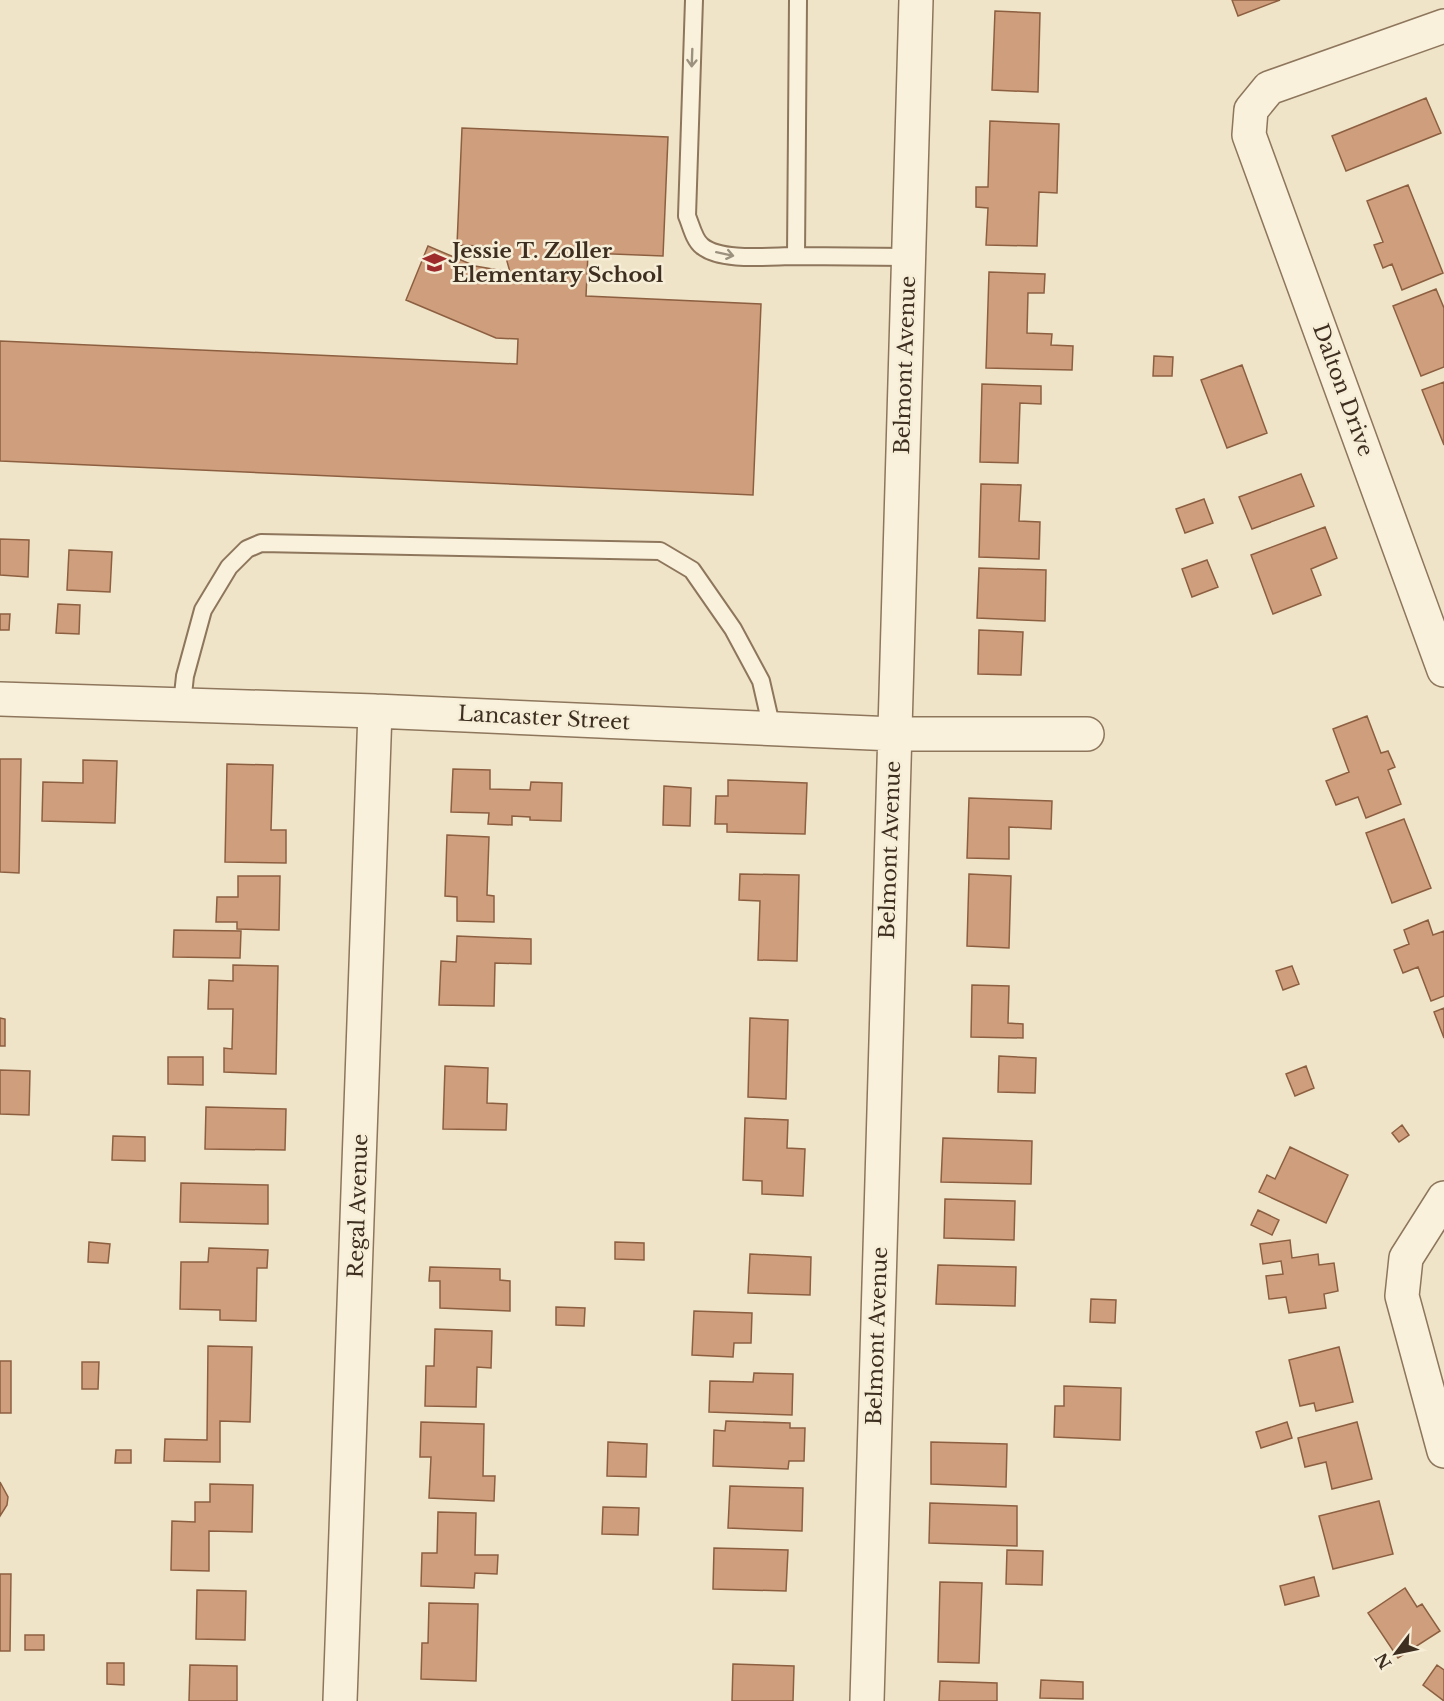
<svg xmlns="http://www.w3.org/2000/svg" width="1444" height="1701" font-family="'Libre Baskerville',serif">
  <rect width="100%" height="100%" fill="#f0e4c8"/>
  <path fill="#cf9f7d" stroke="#8d5f41" stroke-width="1.5" d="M 1232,0 L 1280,0 L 1238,16 Z
    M 995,11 L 1040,13 L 1038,92 L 992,90 Z
    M 1426,98 L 1441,133 L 1346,171 L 1332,136 Z
    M 990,121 L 1059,124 L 1057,193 L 1039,192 L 1037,246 L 986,245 L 988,208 L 976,207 L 976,187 L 988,187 Z
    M 462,128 L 668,137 L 663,256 L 588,253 L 586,296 L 761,304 L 753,495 L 0,461 L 0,341 L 517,364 L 518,339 L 496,338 L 406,300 L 428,246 L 475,266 L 510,272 L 503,247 L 457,245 Z
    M 1408,185 L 1443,273 L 1402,290 L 1392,264 L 1383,268 L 1374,245 L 1383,242 L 1367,201 Z
    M 989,272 L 1045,274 L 1044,293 L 1028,293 L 1027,333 L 1052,334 L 1051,345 L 1073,346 L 1072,370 L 986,368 Z
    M 1436,289 L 1444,308 L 1444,367 L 1421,376 L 1393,306 Z
    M 1154,356 L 1173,357 L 1172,376 L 1153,376 Z
    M 1242,365 L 1267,433 L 1227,448 L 1201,380 Z
    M 1444,382 L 1444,445 L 1422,390 Z
    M 982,384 L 1041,386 L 1041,404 L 1020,403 L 1018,463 L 980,462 Z
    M 1301,474 L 1314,506 L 1252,529 L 1239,497 Z
    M 981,484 L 1021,485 L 1019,521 L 1040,522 L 1039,559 L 979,557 Z
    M 1204,499 L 1213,523 L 1185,533 L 1176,509 Z
    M 1325,527 L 1337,558 L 1311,569 L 1321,595 L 1273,614 L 1251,555 Z
    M 0,539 L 29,540 L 28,577 L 0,575 Z
    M 69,550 L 112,552 L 110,592 L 67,590 Z
    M 1207,560 L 1218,587 L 1192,597 L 1182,569 Z
    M 979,568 L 1046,570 L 1045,621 L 977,618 Z
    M 58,604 L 80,605 L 79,634 L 56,633 Z
    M 0,614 L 10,614 L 9,630 L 0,630 Z
    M 979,630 L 1023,632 L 1021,675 L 978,674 Z
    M 1367,716 L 1381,753 L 1388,751 L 1395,767 L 1388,770 L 1401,804 L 1366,818 L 1358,797 L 1336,805 L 1326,781 L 1349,772 L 1333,729 Z
    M 0,759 L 21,759 L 19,873 L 0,872 Z
    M 83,760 L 117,761 L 115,823 L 42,821 L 43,782 L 83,783 Z
    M 227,764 L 273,765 L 271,830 L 286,830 L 286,863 L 225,862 Z
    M 453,769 L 490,770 L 490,789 L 530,790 L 531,782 L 562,783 L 561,821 L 530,820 L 530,817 L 512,816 L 512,825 L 488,824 L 489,813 L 451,812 Z
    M 728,780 L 807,783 L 805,834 L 727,832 L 727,824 L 715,824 L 716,796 L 728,796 Z
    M 664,786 L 691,788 L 690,826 L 663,825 Z
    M 969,798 L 1052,801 L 1051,829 L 1009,827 L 1009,859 L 967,858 Z
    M 1404,819 L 1431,888 L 1392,903 L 1366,833 Z
    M 447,835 L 489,837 L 487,895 L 494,896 L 494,922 L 457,921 L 457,897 L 445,896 Z
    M 740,874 L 799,875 L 797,961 L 758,960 L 760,901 L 739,900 Z
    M 969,874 L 1011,876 L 1009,948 L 967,946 Z
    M 238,876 L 280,876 L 279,930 L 237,929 L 237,922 L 216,922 L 217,897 L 238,897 Z
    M 1428,920 L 1433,935 L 1444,931 L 1444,996 L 1431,1001 L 1418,967 L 1403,973 L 1394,950 L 1409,944 L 1404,930 Z
    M 174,930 L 241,931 L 240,958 L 173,957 Z
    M 457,936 L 531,939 L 531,964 L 495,963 L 494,1006 L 439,1005 L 441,961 L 456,962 Z
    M 233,965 L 278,966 L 276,1074 L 224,1072 L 224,1048 L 232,1049 L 233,1009 L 208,1009 L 209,980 L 233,981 Z
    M 1292,966 L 1299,984 L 1283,990 L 1276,971 Z
    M 972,985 L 1009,986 L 1008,1023 L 1023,1024 L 1023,1038 L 971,1037 Z
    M 1444,1008 L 1444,1038 L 1434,1012 Z
    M 0,1018 L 5,1019 L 5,1046 L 0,1046 Z
    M 750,1018 L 788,1020 L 786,1099 L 748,1097 Z
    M 999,1056 L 1036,1058 L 1035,1093 L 998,1092 Z
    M 168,1057 L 203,1057 L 203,1085 L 168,1084 Z
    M 445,1066 L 488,1068 L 487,1103 L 507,1104 L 506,1130 L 443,1129 Z
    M 1306,1066 L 1314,1088 L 1295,1096 L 1286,1074 Z
    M 0,1070 L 30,1071 L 29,1115 L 0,1114 Z
    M 206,1107 L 286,1109 L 285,1150 L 205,1149 Z
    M 745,1118 L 788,1120 L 787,1148 L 805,1149 L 803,1196 L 762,1194 L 762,1181 L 743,1180 Z
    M 1402,1125 L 1409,1135 L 1399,1142 L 1392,1133 Z
    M 113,1136 L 145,1137 L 145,1161 L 112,1160 Z
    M 943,1138 L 1032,1141 L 1031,1184 L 941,1182 Z
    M 1290,1147 L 1348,1175 L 1326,1223 L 1259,1192 L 1267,1175 L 1275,1179 Z
    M 181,1183 L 268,1185 L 268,1224 L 180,1222 Z
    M 945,1199 L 1015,1201 L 1014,1240 L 944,1238 Z
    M 1258,1210 L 1279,1220 L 1272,1235 L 1251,1225 Z
    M 1290,1240 L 1292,1258 L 1318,1254 L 1319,1265 L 1334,1263 L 1338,1291 L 1324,1294 L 1326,1308 L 1289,1313 L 1286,1297 L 1269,1299 L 1266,1276 L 1283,1274 L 1281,1261 L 1263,1264 L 1260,1244 Z
    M 89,1242 L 110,1244 L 108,1263 L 88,1262 Z
    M 615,1242 L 644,1243 L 644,1260 L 615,1259 Z
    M 209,1248 L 268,1250 L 267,1268 L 257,1268 L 256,1321 L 220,1320 L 220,1310 L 180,1309 L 181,1262 L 208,1262 Z
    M 750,1254 L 811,1257 L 810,1295 L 748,1293 Z
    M 938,1265 L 1016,1267 L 1015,1306 L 936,1304 Z
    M 430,1267 L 500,1269 L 500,1280 L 510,1281 L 510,1311 L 440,1308 L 440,1281 L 429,1281 Z
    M 1091,1299 L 1116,1300 L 1115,1323 L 1090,1322 Z
    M 556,1307 L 585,1308 L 584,1326 L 556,1325 Z
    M 694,1311 L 752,1313 L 751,1343 L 734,1343 L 733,1357 L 692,1355 Z
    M 435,1329 L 492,1331 L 491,1368 L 477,1367 L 476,1407 L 425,1406 L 426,1366 L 434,1366 Z
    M 208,1346 L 252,1347 L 250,1422 L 220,1421 L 220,1462 L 164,1461 L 165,1439 L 207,1440 Z
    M 1339,1347 L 1353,1402 L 1316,1411 L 1314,1403 L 1300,1406 L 1289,1360 Z
    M 0,1361 L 11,1361 L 11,1413 L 0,1413 Z
    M 82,1362 L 99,1362 L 98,1389 L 82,1389 Z
    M 754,1373 L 793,1374 L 792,1415 L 709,1412 L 710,1381 L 753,1382 Z
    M 1064,1386 L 1121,1388 L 1120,1440 L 1054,1437 L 1055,1406 L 1064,1406 Z
    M 726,1421 L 790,1423 L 790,1428 L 805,1428 L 804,1461 L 789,1461 L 788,1469 L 713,1466 L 714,1430 L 725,1431 Z
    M 421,1422 L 484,1424 L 483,1476 L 495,1476 L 494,1501 L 429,1498 L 431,1457 L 420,1457 Z
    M 1287,1422 L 1292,1438 L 1261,1448 L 1256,1432 Z
    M 1357,1422 L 1372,1479 L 1332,1489 L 1326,1462 L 1305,1467 L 1298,1438 Z
    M 608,1442 L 647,1444 L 646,1477 L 607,1476 Z
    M 931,1442 L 1007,1444 L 1006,1487 L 931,1484 Z
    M 116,1450 L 131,1450 L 131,1463 L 115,1463 Z
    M 0,1482 L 8,1497 L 7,1505 L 0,1516 Z
    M 210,1484 L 253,1485 L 252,1532 L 209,1531 L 209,1571 L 171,1570 L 172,1521 L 195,1522 L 195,1502 L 210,1502 Z
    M 730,1486 L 803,1488 L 802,1531 L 728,1528 Z
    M 1379,1501 L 1393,1554 L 1333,1569 L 1319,1516 Z
    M 930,1503 L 1017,1506 L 1017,1546 L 929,1543 Z
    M 603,1507 L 639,1508 L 638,1535 L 602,1534 Z
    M 438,1512 L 476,1513 L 475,1555 L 498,1555 L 497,1574 L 475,1573 L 474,1588 L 421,1586 L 422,1553 L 437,1553 Z
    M 714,1548 L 788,1550 L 786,1591 L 713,1589 Z
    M 1007,1550 L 1043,1551 L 1042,1585 L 1006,1584 Z
    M 0,1574 L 11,1574 L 10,1651 L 0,1651 Z
    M 1314,1577 L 1319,1596 L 1285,1605 L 1280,1586 Z
    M 940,1582 L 982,1583 L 979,1663 L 938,1662 Z
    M 1405,1588 L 1417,1607 L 1422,1604 L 1440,1631 L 1398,1658 L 1368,1613 Z
    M 197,1590 L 246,1591 L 245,1640 L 196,1639 Z
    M 429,1603 L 478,1604 L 476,1681 L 421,1679 L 422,1643 L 428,1643 Z
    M 25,1635 L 44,1635 L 44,1650 L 25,1650 Z
    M 107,1663 L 124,1663 L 124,1685 L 107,1684 Z
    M 733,1664 L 794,1666 L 793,1701 L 732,1701 Z
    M 190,1665 L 237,1666 L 237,1701 L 189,1701 Z
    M 1437,1665 L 1444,1670 L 1444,1701 L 1423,1685 Z
    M 1041,1680 L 1083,1682 L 1083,1699 L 1040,1698 Z
    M 940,1681 L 997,1683 L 997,1701 L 939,1701 Z"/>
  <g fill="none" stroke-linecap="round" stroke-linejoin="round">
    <defs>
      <path id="lane" d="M 694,0 L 687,216 C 691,225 694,240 702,246 C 721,262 771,256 796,256
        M 798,0 L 796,256 L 908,257
        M 182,704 L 185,676 L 203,610 L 229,567 L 247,549 L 261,543 L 660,551 L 692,570 L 733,629 L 761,681 L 772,729"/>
      <path id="street" d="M 1444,26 L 1269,88 L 1251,110 L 1249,135 L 1444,670
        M 0,699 L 375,711 L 894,734 L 1087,734
        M 1444,1198 L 1406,1258 L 1402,1296 L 1444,1451
        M 340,1701 L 375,711
        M 867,1701 L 916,0"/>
    </defs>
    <use href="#lane" stroke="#8d765c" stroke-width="20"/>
    <use href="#street" stroke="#8d765c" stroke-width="36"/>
    <use href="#lane" stroke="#faf1dc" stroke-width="16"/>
    <use href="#street" stroke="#faf1dc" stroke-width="33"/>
  </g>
  <defs><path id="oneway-shaft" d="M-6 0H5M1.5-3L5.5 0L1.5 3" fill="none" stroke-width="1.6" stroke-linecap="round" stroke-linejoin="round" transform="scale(1.5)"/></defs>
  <g stroke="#9c907e">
    <use href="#oneway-shaft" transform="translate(692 58) rotate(92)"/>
    <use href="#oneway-shaft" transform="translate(725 254) rotate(12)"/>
  </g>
  <defs>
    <symbol id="school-bare" viewBox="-9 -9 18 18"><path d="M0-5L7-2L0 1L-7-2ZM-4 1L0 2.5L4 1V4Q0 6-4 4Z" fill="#9e2a2b" stroke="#f7eed8" stroke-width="2.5" paint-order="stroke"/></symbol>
  </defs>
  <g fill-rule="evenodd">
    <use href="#school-bare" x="418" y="246" width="33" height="33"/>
  </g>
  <g text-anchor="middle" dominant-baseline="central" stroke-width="5" stroke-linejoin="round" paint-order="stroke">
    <g font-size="21" font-weight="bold" fill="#3d2e20" stroke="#f7eed8" text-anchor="start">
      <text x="452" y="251">Jessie T. Zoller<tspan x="452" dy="24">Elementary School</tspan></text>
    </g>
    <g font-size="21" fill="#3d2e20" stroke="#f7eed8">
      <text transform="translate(905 365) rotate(-88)">Belmont Avenue</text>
      <text transform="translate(1343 390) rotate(70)">Dalton Drive</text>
      <text transform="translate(544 718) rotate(3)">Lancaster Street</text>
      <text transform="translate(890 850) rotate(-88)">Belmont Avenue</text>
      <text transform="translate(358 1206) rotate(-88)">Regal Avenue</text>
      <text transform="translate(877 1336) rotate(-88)">Belmont Avenue</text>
    </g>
  </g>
  <g transform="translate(1396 1653) rotate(238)" stroke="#f7eed8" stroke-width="4.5" paint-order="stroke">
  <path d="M0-4.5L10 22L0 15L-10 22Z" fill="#3d2e20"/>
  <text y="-9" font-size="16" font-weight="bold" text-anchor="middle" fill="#3d2e20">N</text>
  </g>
</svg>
